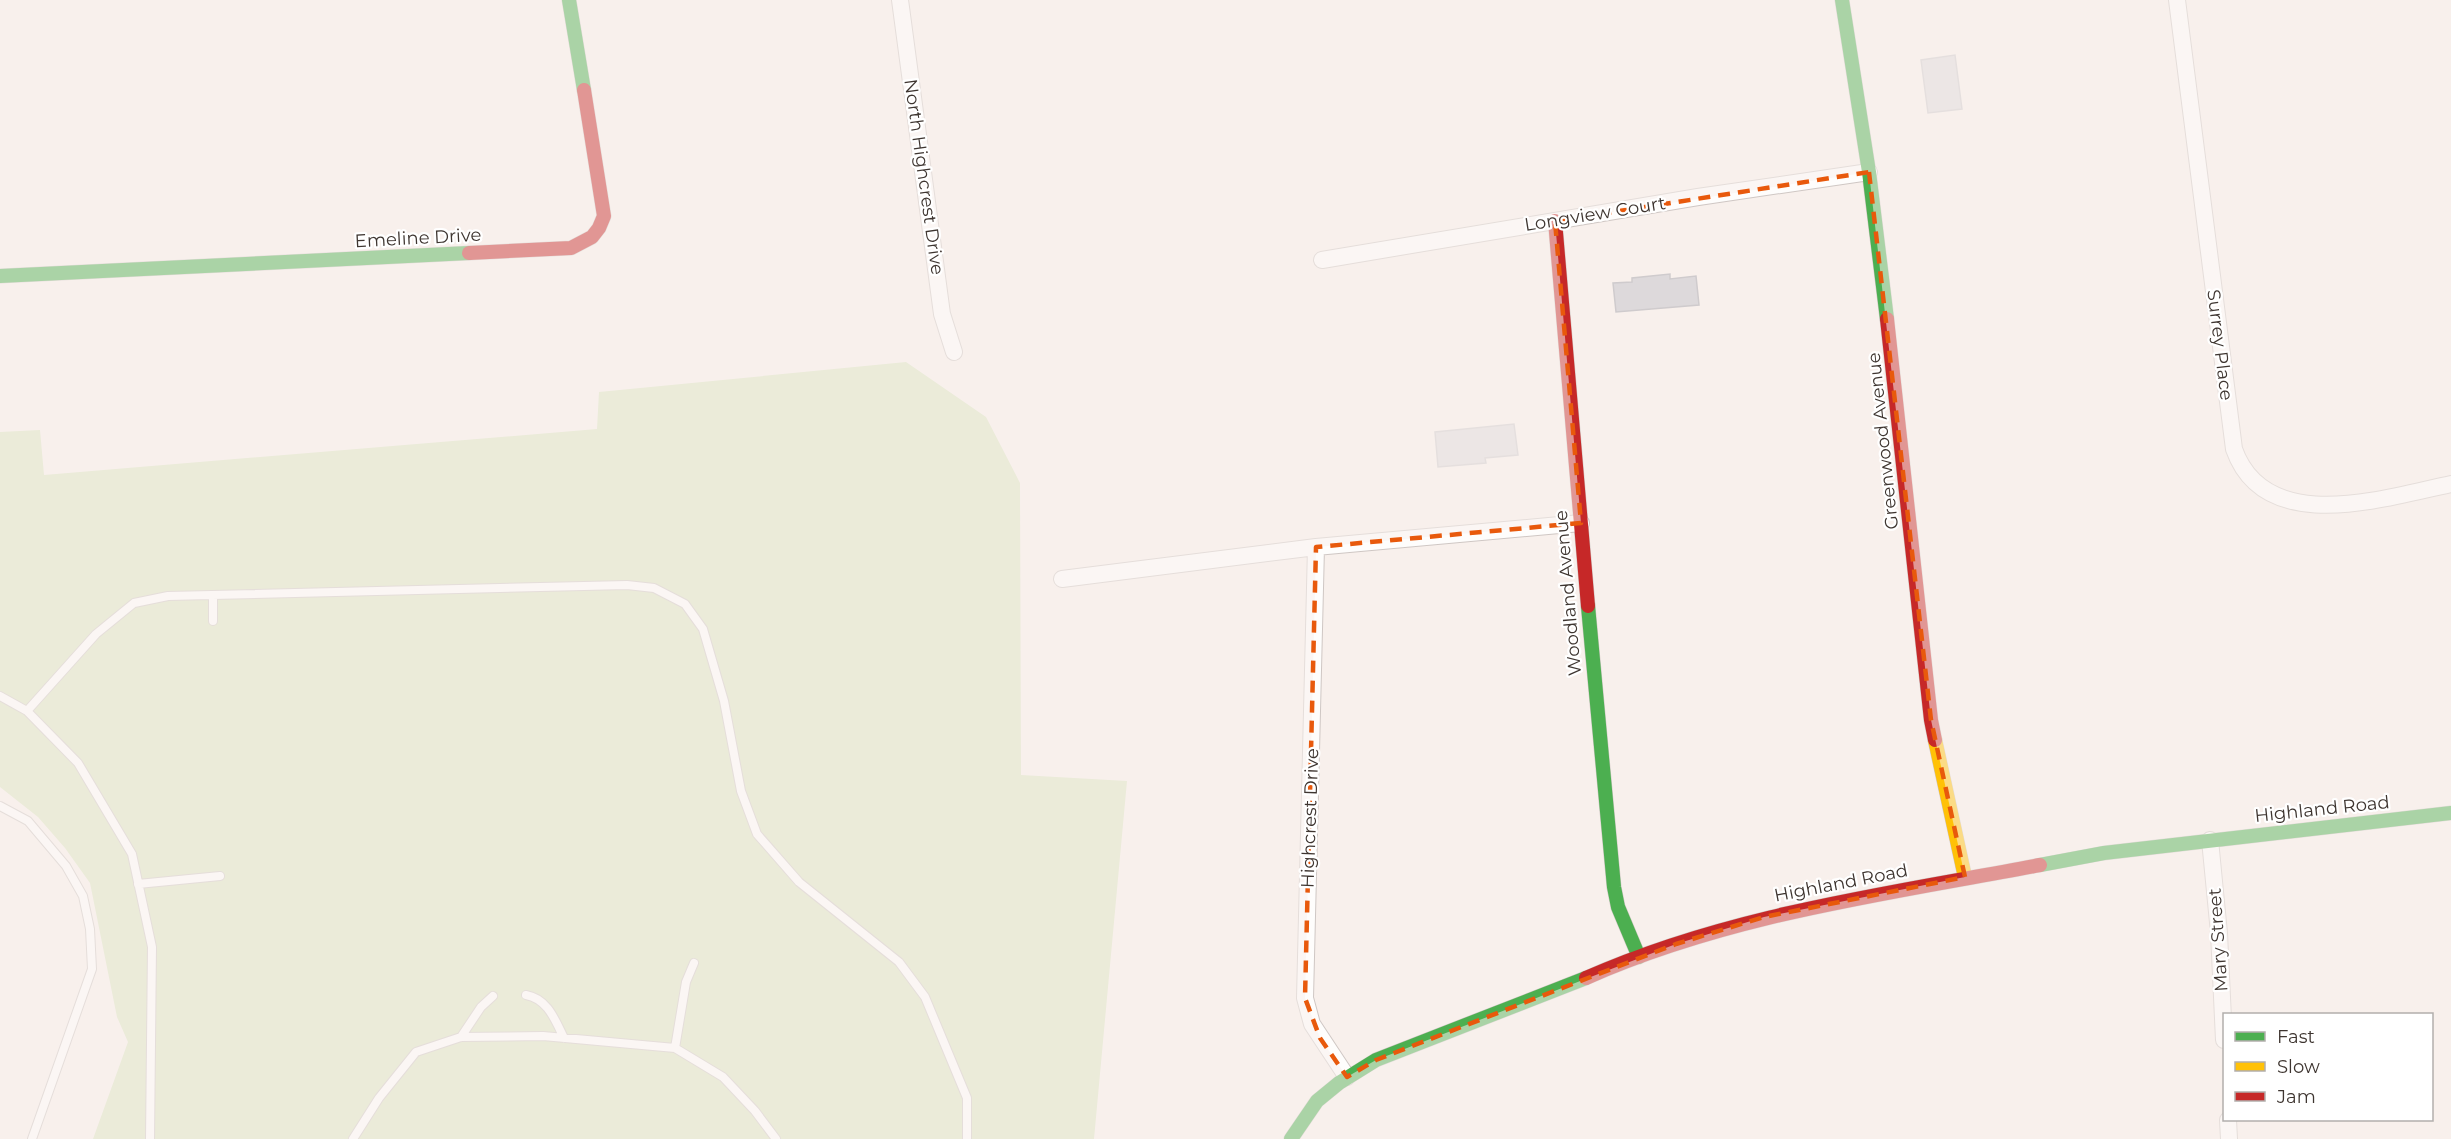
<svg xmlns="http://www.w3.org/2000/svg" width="2451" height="1139" font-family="Montserrat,sans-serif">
  <rect width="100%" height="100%" fill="#f8f0ec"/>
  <path fill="#dbe4c1" d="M 906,362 L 986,417 L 1020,483 L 1021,775 L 1127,781 L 1094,1139 L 93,1139 L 128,1042 L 117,1017 L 90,883 L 65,848 L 38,817 L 0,787 L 0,432 L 40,430 L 44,475 L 597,429 L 599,392 Z"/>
  <path fill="#ddd9db" stroke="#cfcbcd" stroke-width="1.5" d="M 1955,55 L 1962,109 L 1928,113 L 1921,60 Z
    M 1670,274 L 1670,279 L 1696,276 L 1699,305 L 1616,312 L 1613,283 L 1632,282 L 1632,278 Z
    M 1514,424 L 1518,455 L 1485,458 L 1486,463 L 1438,467 L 1435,432 Z"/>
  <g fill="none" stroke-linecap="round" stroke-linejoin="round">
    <defs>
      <path id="lane" d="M 213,595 L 213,621
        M 0,696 L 27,711 L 78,763 L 132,854 L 152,947 L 150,1139
        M 27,711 L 96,634 L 134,603 L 168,596 L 627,585 L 654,588 L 685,604 L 703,629 L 724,701 L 741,791 L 757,834 L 799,882 L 899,962 L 925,997 L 967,1098 L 967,1139
        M 0,806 L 28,821 L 66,866 L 83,896 L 90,929 L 92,969 L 32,1139
        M 138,884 L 220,876
        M 526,995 C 548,999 555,1020 564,1038
        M 461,1037 L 481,1007 L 493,996
        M 675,1048 L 686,982 L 694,963
        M 353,1139 L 379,1098 L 416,1052 L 461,1037 L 543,1036 L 675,1048 L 723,1077 L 755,1111 L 776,1139"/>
      <path id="street" d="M 900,0 L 942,314 L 954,352
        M 2177,0 L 2234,449 C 2265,537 2384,498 2451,484
        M 1322,260 L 1698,197 L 1869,172
        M 1316,547 L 1305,998 L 1312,1024 L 1347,1077
        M 1062,579 L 1316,547 L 1581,523
        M 2210,840 L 2219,933 L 2224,1040
        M 2228,1120 L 2229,1139"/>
      <path id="fast" d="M 569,0 L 584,90
        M 1842,0 L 1869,172 L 1887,319
        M 0,276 L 469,253
        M 1588,606 L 1614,887 L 1618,907 L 1639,957
        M 2040,865 L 2104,853 L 2451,813
        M 1291,1139 L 1317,1101 L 1339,1083 L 1376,1060 L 1586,978"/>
      <path id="slow" d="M 1935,740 L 1965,877"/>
      <path id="jam" d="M 1555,221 L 1588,606
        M 469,253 L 571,248 L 592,237 L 599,228 L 604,216 L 584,90
        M 1887,319 L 1931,720 L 1935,740
        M 1586,978 C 1730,914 1887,894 2040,865"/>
    </defs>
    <use href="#lane" stroke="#cfc7c4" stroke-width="10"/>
    <use href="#street" stroke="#cfc7c4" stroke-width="18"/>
    <use href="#fast" stroke="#cfc7c4" stroke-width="15"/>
    <use href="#slow" stroke="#cfc7c4" stroke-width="15"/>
    <use href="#jam" stroke="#cfc7c4" stroke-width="15"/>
    <use href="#lane" stroke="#fefdfc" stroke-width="8"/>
    <use href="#street" stroke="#fefdfc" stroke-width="16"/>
    <use href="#fast" stroke="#4caf50" stroke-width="14"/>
    <use href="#slow" stroke="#ffc107" stroke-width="14"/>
    <use href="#jam" stroke="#c62828" stroke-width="14"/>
  </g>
  <path d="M0 0H2451V1139H0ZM 1869,172 L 1931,720 L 1965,877 L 1764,917 L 1676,944 L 1376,1060 L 1347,1077 L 1320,1038 L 1305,998 L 1316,547 L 1581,523 L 1555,221 Z" fill="#f8f0ec" fill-opacity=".55" fill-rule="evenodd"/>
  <path fill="none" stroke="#e8590c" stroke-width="4.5" stroke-dasharray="12 8" stroke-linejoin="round" d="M 1869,172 L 1931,720 L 1965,877 L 1764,917 L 1676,944 L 1376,1060 L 1347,1077 L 1320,1038 L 1305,998 L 1316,547 L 1581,523 L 1555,221 Z"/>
  <g text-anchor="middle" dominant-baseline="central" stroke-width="4.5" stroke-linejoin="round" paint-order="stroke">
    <g font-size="18" fill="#3e3530" stroke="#fff">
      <text transform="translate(924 177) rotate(82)">North Highcrest Drive</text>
      <text transform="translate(1595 214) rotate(-9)">Longview Court</text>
      <text transform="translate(418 238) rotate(-3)">Emeline Drive</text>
      <text transform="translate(2220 345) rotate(83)">Surrey Place</text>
      <text transform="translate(1883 441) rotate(-96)">Greenwood Avenue</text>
      <text transform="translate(1568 593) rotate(-95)">Woodland Avenue</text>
      <text transform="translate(2322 809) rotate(-6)">Highland Road</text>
      <text transform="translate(1310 818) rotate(-88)">Highcrest Drive</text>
      <text transform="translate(1841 883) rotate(-11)">Highland Road</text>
      <text transform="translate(2218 940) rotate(-94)">Mary Street</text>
    </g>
  </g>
  <rect x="2223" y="1013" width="210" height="108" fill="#ffffff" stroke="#b2aeac" stroke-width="1.5"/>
  <rect x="2235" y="1032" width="30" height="9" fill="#4caf50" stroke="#b2aeac" stroke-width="1.5"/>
  <text x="2277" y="1043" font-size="18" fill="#3e3530">Fast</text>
  <rect x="2235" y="1062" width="30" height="9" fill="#ffc107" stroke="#b2aeac" stroke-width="1.5"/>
  <text x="2277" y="1073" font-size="18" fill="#3e3530">Slow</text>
  <rect x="2235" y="1092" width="30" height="9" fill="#c62828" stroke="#b2aeac" stroke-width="1.5"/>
  <text x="2277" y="1103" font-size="18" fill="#3e3530">Jam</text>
</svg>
